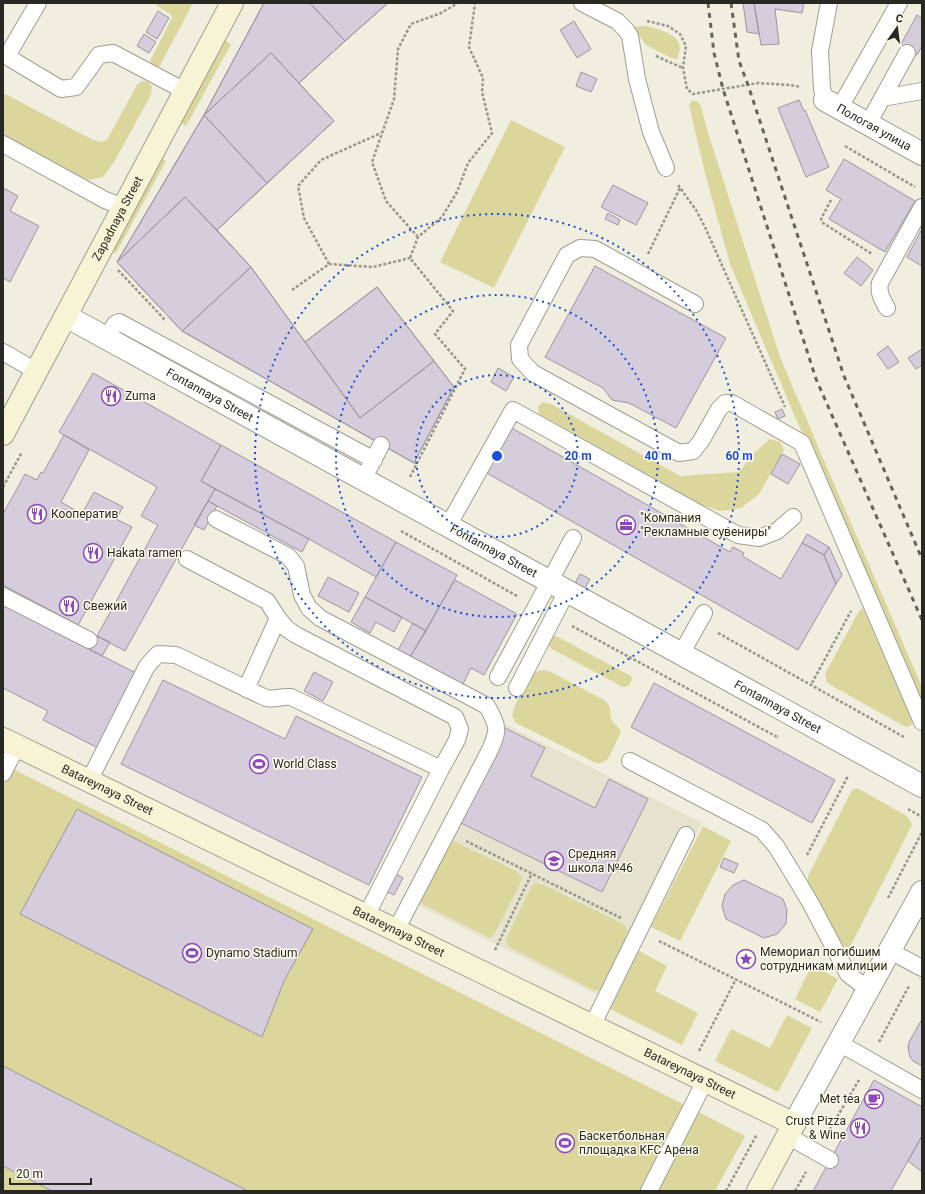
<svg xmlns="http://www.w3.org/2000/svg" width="925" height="1194" font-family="Roboto,sans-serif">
  <rect width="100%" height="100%" fill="#f0eedf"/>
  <path fill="#e5e3cd" d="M 497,720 L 702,823 L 612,1002 L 407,900 Z"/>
  <path fill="#dbd69b" d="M 156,3 L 193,3 L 159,67 C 154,66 152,66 150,61 L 172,18 L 171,15 L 156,5 Z
    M 647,26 C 664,31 688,36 677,59 L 671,58 L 646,45 L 633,27 Z
    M 224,40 L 231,44 L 186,126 L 179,122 Z
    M 142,81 L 148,82 L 152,87 L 151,95 L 114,162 L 103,177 L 88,180 L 3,134 L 3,93 L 93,140 L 101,142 L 107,140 L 137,85 Z
    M 693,100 L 699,103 L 701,107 L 709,136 L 780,357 L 828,470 L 922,687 L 922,706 L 820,475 L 730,264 L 705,173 L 689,105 Z
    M 511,120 L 565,147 L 494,288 L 440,262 Z
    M 160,158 L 166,161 L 116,253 L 111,250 Z
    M 542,402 L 551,404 L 680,476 L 739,472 L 754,453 L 770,439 L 780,442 L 784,450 L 759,494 L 741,508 L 720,511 L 702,505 L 539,414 L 538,407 Z
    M 863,608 L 913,722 L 911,725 L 906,727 L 834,687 L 827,682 L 825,674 L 859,611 Z
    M 555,636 L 558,637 L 631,676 L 632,680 L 629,685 L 625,687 L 621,686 L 552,649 L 549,646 L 547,643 L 550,637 Z
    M 544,670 L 551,672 L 604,700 C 615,709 607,713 613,722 C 616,726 619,727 621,732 L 608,759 L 601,763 L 596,763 L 516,723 L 512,716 C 514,706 526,679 534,673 C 537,671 540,671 544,670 Z
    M 3,764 L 691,1108 L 745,1136 L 715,1191 L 3,1191 Z
    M 854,789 L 859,789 L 905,815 L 910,820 L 912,825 L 853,941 L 850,947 C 845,948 843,945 840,941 L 808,884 L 808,876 L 852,790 Z
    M 703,826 L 731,841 L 680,941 L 651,927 Z
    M 451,841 L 459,844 L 516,871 L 522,877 L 519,886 L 493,936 L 489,938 L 486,936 L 422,904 L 420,901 L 421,897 Z
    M 535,883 L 544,885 L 623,924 L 628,930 L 625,939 L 600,989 L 595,991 L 511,948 L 507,944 L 506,939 L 531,887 Z
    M 639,951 L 667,966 L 655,991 L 698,1013 L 682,1045 L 610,1009 Z
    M 812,965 L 838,979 L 820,1012 L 795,999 Z
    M 787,1015 L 812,1028 L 778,1092 L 715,1061 L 731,1029 L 770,1048 Z"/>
  <path fill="#d5cddb" stroke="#9c95a2" d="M 264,3 L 388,3 L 345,41 L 299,83 L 334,121 L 217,230 L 251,267 L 305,342 L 377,287 L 454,387 L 414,463 L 182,331 L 117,262 L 204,115 Z
    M 264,3 L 310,3 L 345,41 L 299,83 L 271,53 L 204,115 Z
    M 310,3 L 388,3 L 345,41 Z
    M 743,3 L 754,3 L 759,34 L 747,32 Z
    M 754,3 L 804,3 L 802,13 L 775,9 L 779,44 L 761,45 Z
    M 158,11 L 169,18 L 157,39 L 146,32 Z
    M 917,15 L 922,18 L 922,46 L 917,55 L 900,46 Z
    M 574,21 L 591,49 L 577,58 L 560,30 Z
    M 144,34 L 156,42 L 149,53 L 137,46 Z
    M 271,53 L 334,121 L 267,183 L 204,115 Z
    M 581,72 L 597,79 L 591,92 L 576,86 Z
    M 799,100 L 804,111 L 805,110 L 829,167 L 806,177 L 778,108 Z
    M 204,115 L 267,183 L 217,230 L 185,197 L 117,262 Z
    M 844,159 L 915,201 L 885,252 L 829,219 L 841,199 L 826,190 Z
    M 613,185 L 648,203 L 636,225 L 601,207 Z
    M 3,188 L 18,196 L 10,211 L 39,226 L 10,282 L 3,278 Z
    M 185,197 L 251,267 L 182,331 L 117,262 Z
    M 608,213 L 620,220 L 618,225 L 605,219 Z
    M 922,229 L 922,266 L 907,257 Z
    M 857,257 L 873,270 L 861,286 L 844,273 Z
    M 595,266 L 726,338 L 676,428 L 629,403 L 612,400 L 603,388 L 545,357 Z
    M 251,267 L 360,418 L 434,361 L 454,387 L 414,463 L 182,331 Z
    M 377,287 L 434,361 L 360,418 L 305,342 Z
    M 888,346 L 899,362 L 888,369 L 877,354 Z
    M 922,349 L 922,365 L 916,369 L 908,358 Z
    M 498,368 L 514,377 L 506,391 L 491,382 Z
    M 93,373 L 221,445 L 201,481 L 215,489 L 125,651 L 97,636 L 158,525 L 141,516 L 157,487 L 59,432 Z
    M 782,409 L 785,416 L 778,419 L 775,412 Z
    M 510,427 L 730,552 L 733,547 L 744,553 L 742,556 L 781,579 L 802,543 L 824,555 L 836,584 L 798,650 L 485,472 Z
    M 64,435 L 89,450 L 61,502 L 82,514 L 94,492 L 123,507 L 116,519 L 132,527 L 78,625 L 3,585 L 3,514 L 25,474 L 37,480 L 41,472 L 43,473 Z
    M 221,445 L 396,542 L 376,577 L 309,539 L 201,481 Z
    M 782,454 L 800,464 L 788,484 L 771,474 Z
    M 215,489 L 309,539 L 302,552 L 208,501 Z
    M 208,501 L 217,506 L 204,530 L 194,525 Z
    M 807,534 L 829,547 L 824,555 L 802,543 Z
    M 396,542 L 457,575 L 426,631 L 365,597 Z
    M 829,547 L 842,575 L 836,584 L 824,555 Z
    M 580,574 L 590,579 L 585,588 L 575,583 Z
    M 328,577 L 359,593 L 349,612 L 318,596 Z
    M 455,580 L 517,614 L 484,675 L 471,668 L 462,686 L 410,657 Z
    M 365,597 L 402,617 L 394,632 L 376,622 L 370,633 L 351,622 Z
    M 3,605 L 136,673 L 98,748 L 43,720 L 48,711 L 3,688 Z
    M 413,623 L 426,631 L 410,657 L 398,650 Z
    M 97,636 L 110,642 L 102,656 L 90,650 Z
    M 314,672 L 333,682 L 323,701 L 304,691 Z
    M 163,680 L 285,739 L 296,716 L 422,777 L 369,885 L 121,764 Z
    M 654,683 L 835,780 L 812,823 L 631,727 Z
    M 503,727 L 545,748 L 531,776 L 595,808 L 609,779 L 648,799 L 602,892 L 457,821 Z
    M 77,809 L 313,929 L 284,981 L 262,1037 L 20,914 Z
    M 724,858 L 738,864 L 734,873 L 720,867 Z
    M 394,873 L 403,878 L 394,895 L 385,891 Z
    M 744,880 L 783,899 L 787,910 L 786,924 L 777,934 L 764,938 L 726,919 L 722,906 L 725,894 L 733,885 Z
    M 922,1019 L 922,1066 L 913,1061 L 910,1057 L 908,1047 L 909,1042 Z
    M 3,1066 L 248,1191 L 52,1191 L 3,1166 Z
    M 874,1080 L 922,1107 L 922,1136 L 891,1191 L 813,1191 Z
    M 922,1136 L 922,1172 L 908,1161 Z"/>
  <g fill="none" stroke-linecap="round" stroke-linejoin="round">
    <defs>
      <path id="service" d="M 38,3 L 10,51 L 8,56 L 11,59 L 61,89 L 76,87 L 99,55 L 113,53 L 185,91
        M 582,3 L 617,21 L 626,30 L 630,36 L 637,79 L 651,132 L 666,168
        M 882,98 L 922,91
        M 825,100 L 822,89 L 820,51 L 829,3
        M 839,109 L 899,3
        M 868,124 L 907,53
        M 3,144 L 105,200 L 123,207
        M 695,304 L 595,249 L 580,248 L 567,255 L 519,345 L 520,359 L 533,373 L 679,453 L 693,451 L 701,441 L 719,409 L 725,403 L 732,403 L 802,443 L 922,722
        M 887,308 C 882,299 878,293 880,283 L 922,207
        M 106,338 L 115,324 L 119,322 L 374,460
        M 3,352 L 36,371
        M 369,468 L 381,445
        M 216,519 L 288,556 L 296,566 L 302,595 L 309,608 L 320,618 L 487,706 C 499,728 499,730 489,752 L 396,930
        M 448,526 L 513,410 L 738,535 L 759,538 L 777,531 L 793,517
        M 187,559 L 267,601 L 278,618 L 287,629 L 296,635 L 455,717 L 460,729 L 457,740 L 441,769 L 366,916
        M 3,596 L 89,640
        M 681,654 L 704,613
        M 498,677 L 573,538
        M 517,688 L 567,591
        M 246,689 L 278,618
        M 630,761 L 762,830 L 776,846 L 795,877 L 811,904 L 848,974 L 869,990
        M 3,773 L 17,746
        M 89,781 L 147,666 L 158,654 L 176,655 L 266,698 C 275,700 282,696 291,697 L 441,769
        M 890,951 L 922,968
        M 592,1026 L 686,835
        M 839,1043 L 922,1090
        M 788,1136 L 830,1160
        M 649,1191 L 705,1081"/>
      <g id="minor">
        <path id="s1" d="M 825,100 L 922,154"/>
        <path id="s2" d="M 66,316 L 922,786"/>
        <path d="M 794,1124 L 922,892"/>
      </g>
      <g id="secondary">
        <path id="s3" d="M 3,434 L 232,3"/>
        <path id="s4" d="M 3,739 L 794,1124 L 758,1191"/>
      </g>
    </defs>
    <use href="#service" stroke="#9f9e90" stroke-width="18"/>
    <use href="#minor" stroke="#9f9e90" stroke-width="24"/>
    <use href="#secondary" stroke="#9f9e90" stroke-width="24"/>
    <path stroke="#97968b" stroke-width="2.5" stroke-dasharray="3 2" stroke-linecap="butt" d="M 647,21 L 668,26 L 680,34 L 686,46 L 683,68 L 687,89 L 693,94 L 758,83 L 790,85 L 801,87
      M 656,56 L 683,68
      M 845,146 L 915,187
      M 678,185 L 696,210 L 705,227 L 785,407
      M 831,200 L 821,219 L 823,223 L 872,254
      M 418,237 L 386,201 L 372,162 L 394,99 L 398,49 L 411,24 L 441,13 L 458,3
      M 648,254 L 680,188
      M 329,264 L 304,218 L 298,186 L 321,160 L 381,133
      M 118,270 L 165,320
      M 292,290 L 329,264 L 373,267 L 410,258
      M 410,477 L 465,369 L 435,334 L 453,311 L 410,258 L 418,237 L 442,217 L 457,192 L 468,163 L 492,133 L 482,92 L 483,78 L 469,47 L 475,3
      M 3,487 L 22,452
      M 401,531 L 517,596
      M 572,626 L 779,738
      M 718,633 L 904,737
      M 812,683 L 851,611
      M 908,809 L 922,817
      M 466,841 L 621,918
      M 807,855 L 848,776
      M 888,898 L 922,832
      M 659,941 L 821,1022
      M 495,950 L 532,873
      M 879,1042 L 909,986
      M 699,1051 L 736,979
      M 827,1134 L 859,1080
      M 726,1191 L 757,1134
      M 795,1191 L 806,1172"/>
    <use href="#service" stroke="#fff" stroke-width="16"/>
    <use href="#minor" stroke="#fff" stroke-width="22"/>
    <use href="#secondary" stroke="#f7f4d6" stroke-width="22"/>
    <path stroke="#66655d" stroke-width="3" stroke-dasharray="5 5" stroke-linecap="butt" d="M 708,3 L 714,53 L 723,89 L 816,379 L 922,620
      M 731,3 L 739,61 L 748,85 L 844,376 L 922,559"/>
  </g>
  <g fill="none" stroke="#1d4ed8" stroke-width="2" stroke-dasharray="2 4">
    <circle cx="497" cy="456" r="81"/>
    <circle cx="497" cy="456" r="161"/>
    <circle cx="497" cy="456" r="242"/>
  </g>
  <defs>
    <symbol id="restaurant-ring" viewBox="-11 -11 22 22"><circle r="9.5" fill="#fdfcec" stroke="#8d47bb" stroke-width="1.5"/><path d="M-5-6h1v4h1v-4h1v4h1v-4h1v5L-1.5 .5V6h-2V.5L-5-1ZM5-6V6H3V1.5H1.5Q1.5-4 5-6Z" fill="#8d47bb"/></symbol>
    <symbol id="office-ring" viewBox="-11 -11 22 22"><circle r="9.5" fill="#fdfcec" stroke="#8d47bb" stroke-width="1.5"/><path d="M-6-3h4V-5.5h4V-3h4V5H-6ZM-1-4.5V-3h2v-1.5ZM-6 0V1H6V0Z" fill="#8d47bb"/></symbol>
    <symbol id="stadium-ring" viewBox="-11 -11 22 22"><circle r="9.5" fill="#fdfcec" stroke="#8d47bb" stroke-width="1.5"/><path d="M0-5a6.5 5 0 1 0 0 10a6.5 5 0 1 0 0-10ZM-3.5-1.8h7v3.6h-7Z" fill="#8d47bb"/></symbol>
    <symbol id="school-ring" viewBox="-11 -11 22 22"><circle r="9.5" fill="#fdfcec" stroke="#8d47bb" stroke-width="1.5"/><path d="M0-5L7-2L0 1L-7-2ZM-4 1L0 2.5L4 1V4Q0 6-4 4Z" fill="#8d47bb"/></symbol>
    <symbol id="sight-ring" viewBox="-11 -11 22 22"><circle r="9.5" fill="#fdfcec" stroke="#8d47bb" stroke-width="1.5"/><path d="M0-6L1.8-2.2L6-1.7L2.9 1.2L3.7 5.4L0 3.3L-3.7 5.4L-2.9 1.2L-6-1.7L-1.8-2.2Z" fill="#8d47bb"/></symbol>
    <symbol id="cafe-ring" viewBox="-11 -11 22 22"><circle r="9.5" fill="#fdfcec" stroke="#8d47bb" stroke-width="1.5"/><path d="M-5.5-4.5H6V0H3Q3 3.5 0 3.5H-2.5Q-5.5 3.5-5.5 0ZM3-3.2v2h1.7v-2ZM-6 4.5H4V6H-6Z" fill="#8d47bb"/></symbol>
  </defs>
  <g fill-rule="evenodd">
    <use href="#restaurant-ring" x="100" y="385" width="22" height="22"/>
    <use href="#restaurant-ring" x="26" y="503" width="22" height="22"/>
    <use href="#office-ring" x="615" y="514" width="22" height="22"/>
    <use href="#restaurant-ring" x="82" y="542" width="22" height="22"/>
    <use href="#restaurant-ring" x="58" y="595" width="22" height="22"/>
    <use href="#stadium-ring" x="248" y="753" width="22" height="22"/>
    <use href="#school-ring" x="543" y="850" width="22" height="22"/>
    <use href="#stadium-ring" x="181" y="942" width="22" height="22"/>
    <use href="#sight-ring" x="735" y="948" width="22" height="22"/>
    <use href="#cafe-ring" x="863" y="1088" width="22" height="22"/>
    <use href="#restaurant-ring" x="849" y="1117" width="22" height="22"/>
    <use href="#stadium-ring" x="554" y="1132" width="22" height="22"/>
  </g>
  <g text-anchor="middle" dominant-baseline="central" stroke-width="3" stroke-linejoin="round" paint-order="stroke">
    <g font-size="12" fill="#292923" stroke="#fdfcec">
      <text stroke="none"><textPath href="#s1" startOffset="56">Пологая улица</textPath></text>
      <text stroke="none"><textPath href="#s3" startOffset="244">Zapadnaya Street</textPath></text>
      <text stroke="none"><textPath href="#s2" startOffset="164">Fontannaya Street</textPath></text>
      <text stroke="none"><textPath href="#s2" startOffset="488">Fontannaya Street</textPath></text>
      <text stroke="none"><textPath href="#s2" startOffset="812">Fontannaya Street</textPath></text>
      <text stroke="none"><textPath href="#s4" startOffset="116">Batareynaya Street</textPath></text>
      <text stroke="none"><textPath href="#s4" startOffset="440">Batareynaya Street</textPath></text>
      <text stroke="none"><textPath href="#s4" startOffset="764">Batareynaya Street</textPath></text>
    </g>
    <g font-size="12" fill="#292923" stroke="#fdfcec" text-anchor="start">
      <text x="125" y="396">Zuma</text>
      <text x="51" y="514">Кооператив</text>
      <text x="640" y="518">"Компания<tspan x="640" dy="14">"Рекламные сувениры"</tspan></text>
      <text x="107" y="553">Hakata ramen</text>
      <text x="83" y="606">Свежий</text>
      <text x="273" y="764">World Class</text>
      <text x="568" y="854">Средняя<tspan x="568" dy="14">школа №46</tspan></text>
      <text x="760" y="952">Мемориал погибшим<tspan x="760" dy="14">сотрудникам милиции</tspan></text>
      <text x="206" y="953">Dynamo Stadium</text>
      <text x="860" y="1099" text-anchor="end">Met tea</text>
      <text x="846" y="1121" text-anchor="end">Crust Pizza<tspan x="846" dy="14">&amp; Wine</tspan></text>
      <text x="579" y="1136">Баскетбольная<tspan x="579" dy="14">площадка KFC Арена</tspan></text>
    </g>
  </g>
  <circle cx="497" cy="456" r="6" fill="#1d4ed8" stroke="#fdfcec" stroke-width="2"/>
  <g font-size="12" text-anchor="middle" font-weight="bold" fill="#1d4ed8" stroke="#fdfcec" stroke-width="3" stroke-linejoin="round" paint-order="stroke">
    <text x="578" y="460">20 m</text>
    <text x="658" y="460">40 m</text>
    <text x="739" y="460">60 m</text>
  </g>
  <rect width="925" height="1194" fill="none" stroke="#292923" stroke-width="8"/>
  <g transform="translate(897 28) rotate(14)" stroke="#fdfcec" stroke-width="3" paint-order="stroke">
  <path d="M0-3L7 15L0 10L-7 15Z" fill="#292923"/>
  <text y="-6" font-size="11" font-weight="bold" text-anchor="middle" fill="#292923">С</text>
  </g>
  <path d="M10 1178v6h81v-6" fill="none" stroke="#292923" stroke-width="2"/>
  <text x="16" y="1178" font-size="12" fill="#292923" stroke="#fdfcec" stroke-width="3" paint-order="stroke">20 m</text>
</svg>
